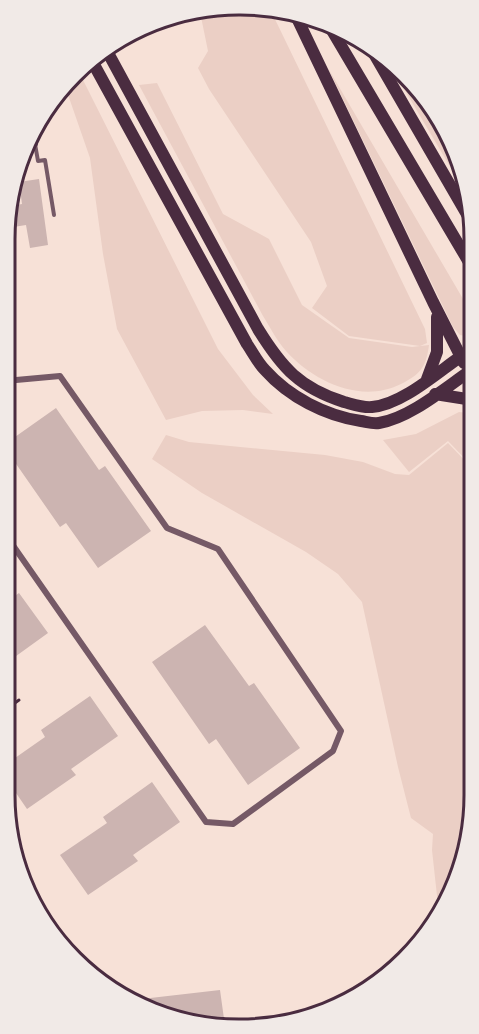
<svg xmlns="http://www.w3.org/2000/svg" width="479" height="1034" font-family="'Golos Text',sans-serif">
  <rect width="100%" height="100%" fill="#f7e1d7"/>
  <path fill="#ebcfc5" d="M 240,5 L 271,11 L 425,329 L 427,343 L 420,346 L 349,336 L 312,308 L 327,286 L 311,242 L 209,89 L 198,68 L 208,51 L 200,12 Z
    M 384,55 L 404,75 L 457,153 L 471,202 Z
    M 328,68 L 473,316 L 473,335 L 470,337 L 460,335 L 453,327 Z
    M 78,70 L 218,349 L 253,395 L 273,414 L 243,410 L 202,411 L 166,420 L 117,329 L 103,254 L 90,158 L 65,86 L 74,73 Z
    M 157,83 L 223,214 L 269,239 L 302,305 L 349,338 L 412,347 L 429,345 C 426,367 421,374 401,384 C 361,404 314,382 286,351 C 277,341 270,327 263,316 L 139,85 Z
    M 459,412 L 468,413 L 473,416 L 473,467 L 448,441 L 409,472 L 383,440 L 416,434 Z
    M 166,435 L 189,442 L 325,455 L 363,462 L 395,474 L 409,475 L 448,443 L 473,469 L 474,795 L 456,885 L 439,914 L 432,850 L 433,834 L 411,818 L 398,767 L 362,602 L 338,574 L 306,552 L 202,493 L 152,459 Z"/>
  <path fill="#ccb4b1" d="M 39,179 L 48,245 L 30,248 L 26,225 L 7,228 L 11,206 L 22,204 L 19,182 Z
    M 56,408 L 99,470 L 105,466 L 151,531 L 98,568 L 66,523 L 60,527 L 5,448 L 5,444 Z
    M 19,593 L 48,633 L 5,664 L 5,603 Z
    M 205,625 L 249,686 L 254,683 L 300,748 L 248,785 L 216,739 L 209,744 L 152,662 Z
    M 90,696 L 118,736 L 71,769 L 76,775 L 27,809 L 5,777 L 5,765 L 45,737 L 41,730 Z
    M 152,782 L 180,822 L 133,855 L 138,861 L 88,895 L 60,855 L 107,823 L 103,817 Z
    M 220,990 L 225,1026 L 193,1025 L 133,1000 Z"/>
  <g fill="none" stroke-linecap="round" stroke-linejoin="round">
    <path stroke="#4a2c40" stroke-width="3" d="M 5,710 L 19,700"/>
    <path stroke="#755966" stroke-width="4" d="M 35,144 L 38,161 L 45,160 L 54,215
      M 14,190 L 15,195"/>
    <path stroke="#755966" stroke-width="6" d="M 25,146 L 35,144
      M 5,534 L 206,822 L 233,824 L 333,751 L 341,731 L 218,549 L 167,528 L 60,376 L 5,381"/>
    <path stroke="#4a2c40" stroke-width="12" d="M 296,16 L 433,302 L 464,363
      M 327,22 L 473,269
      M 369,45 L 472,223
      M 107,51 L 258,329 C 282,368 300,388 344,402 C 352,404 363,408 372,407 C 401,405 437,373 460,357
      M 92,61 L 247,344 C 253,353 258,363 265,370 C 289,397 326,416 361,421 C 367,422 373,424 379,423 C 410,418 445,388 470,371
      M 427,379 L 437,352 L 437,317
      M 435,394 L 473,400"/>
  </g>
  <path d="M0 0H479V1034H0ZM239 15H240A224 224 0 0 1 464 239V795A224 224 0 0 1 240 1019H239A224 224 0 0 1 15 795V239A224 224 0 0 1 239 15Z" fill="#f1eae7" fill-rule="evenodd"/>
  <path fill="none" stroke="#4a2c40" stroke-width="3" d="M239 15H240A224 224 0 0 1 464 239V795A224 224 0 0 1 240 1019H239A224 224 0 0 1 15 795V239A224 224 0 0 1 239 15Z"/>
</svg>
